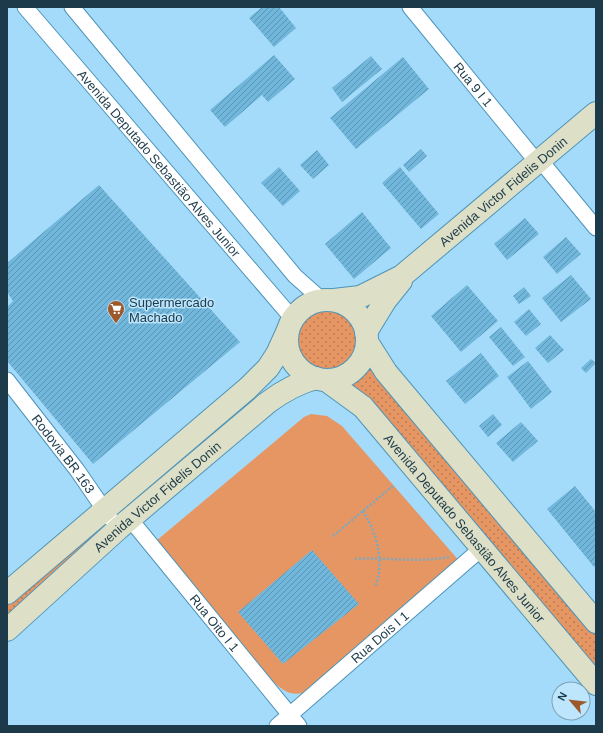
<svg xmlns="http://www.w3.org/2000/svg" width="603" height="733" font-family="Helvetica,sans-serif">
  <defs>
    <pattern id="green-dots" width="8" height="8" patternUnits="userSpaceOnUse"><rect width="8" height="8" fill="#e69663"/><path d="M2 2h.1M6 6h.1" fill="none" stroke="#ba7b54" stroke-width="1.8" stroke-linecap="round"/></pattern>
    <pattern id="building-hatch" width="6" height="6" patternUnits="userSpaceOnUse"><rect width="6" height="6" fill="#71b7dc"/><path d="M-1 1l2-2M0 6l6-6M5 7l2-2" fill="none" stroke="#5c96b4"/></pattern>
  </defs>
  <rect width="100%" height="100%" fill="#a4dbfa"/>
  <path fill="url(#green-dots)" d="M 326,307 L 347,312 L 359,331 L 360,340 L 357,352 L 347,367 L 334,372 L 311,370 C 307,365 299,359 296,353 C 286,329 304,311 326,307 Z
    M 366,355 L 596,625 L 596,676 L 337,383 C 350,375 361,369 366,355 Z
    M 103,516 L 113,528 L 7,625 L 7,598 Z"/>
  <path fill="#e69663" d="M 311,414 L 327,416 L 342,426 L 461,563 L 311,690 C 292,699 283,691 269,678 L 156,541 L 304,417 Z"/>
  <path fill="url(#building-hatch)" d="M 262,7 L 279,7 L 296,28 L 274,47 L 249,18 Z
    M 274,55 L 295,79 L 268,102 L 262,95 L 225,127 L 210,110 Z
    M 371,56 L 382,69 L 342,102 L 332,88 Z
    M 403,57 L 429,89 L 356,149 L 330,118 Z
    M 421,149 L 427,156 L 409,172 L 403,165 Z
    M 317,150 L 329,165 L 313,179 L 300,165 Z
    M 279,167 L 300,191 L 283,206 L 261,183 Z
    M 400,167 L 439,214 L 421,229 L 382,183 Z
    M 99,185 L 240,342 L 93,464 L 7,361 L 7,307 L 13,301 L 7,292 L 7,263 Z
    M 362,212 L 391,248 L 354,279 L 325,244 Z
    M 525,218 L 539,234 L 507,260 L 494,244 Z
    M 566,237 L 581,254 L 557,274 L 543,257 Z
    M 571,275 L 591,299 L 561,322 L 542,298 Z
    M 467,285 L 498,321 L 461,352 L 431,316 Z
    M 524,287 L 531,296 L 519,304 L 513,296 Z
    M 529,309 L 541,324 L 526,336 L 514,322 Z
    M 501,327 L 525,357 L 513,366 L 489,337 Z
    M 550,335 L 564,350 L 548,363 L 535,348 Z
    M 481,353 L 499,376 L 465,404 L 446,381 Z
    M 591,359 L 596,363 L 586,373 L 581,368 Z
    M 528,361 L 552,392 L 531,409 L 507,377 Z
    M 493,414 L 502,425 L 488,437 L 479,426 Z
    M 521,422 L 538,441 L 513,462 L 496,443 Z
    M 575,486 L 596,512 L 596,565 L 594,567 L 547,509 Z
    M 312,550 L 359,604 L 283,664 L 238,612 Z"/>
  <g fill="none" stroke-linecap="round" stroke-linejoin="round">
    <defs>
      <g id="street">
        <path id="s1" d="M 25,7 L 293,319"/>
        <path d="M 72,7 L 295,276 L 322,300"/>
        <path id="s2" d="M 410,7 L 537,162"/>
        <path d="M 540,160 L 596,228"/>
        <path id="s3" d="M 7,380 L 77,470 L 110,518"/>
        <path id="s4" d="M 130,519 L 299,726"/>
        <path id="s5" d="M 277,726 L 482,548"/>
      </g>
      <g id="secondary">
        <path id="s6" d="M 334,300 L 360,297 L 402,276 L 596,113"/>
        <circle cx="327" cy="340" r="40"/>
        <path d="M 366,332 L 385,301 L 401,281"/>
        <path d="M 367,342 L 386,372 L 596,622"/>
        <path id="s7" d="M 326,380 L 363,407 L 596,684"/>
        <path d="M 7,593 L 248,388 L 268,368 L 277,354 L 288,330"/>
        <path id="s8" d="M 7,630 L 119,528 L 267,403 C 283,391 297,383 316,378"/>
      </g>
    </defs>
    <use href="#street" stroke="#4e94b8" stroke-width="17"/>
    <use href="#secondary" stroke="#4e94b8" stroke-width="24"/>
    <path stroke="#7aa9c3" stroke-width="2.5" stroke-dasharray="2 2" stroke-linecap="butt" d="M 363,511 C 377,533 385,562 375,587
      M 333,536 L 394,485
      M 355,559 C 386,557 418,563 449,557"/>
    <use href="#street" stroke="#fff" stroke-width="15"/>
    <use href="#secondary" stroke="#dddfc7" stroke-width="22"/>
  </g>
  <defs>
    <symbol id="supermarket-pin" viewBox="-11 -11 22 30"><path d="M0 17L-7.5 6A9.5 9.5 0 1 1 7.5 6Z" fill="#9d592b" stroke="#bde6fd"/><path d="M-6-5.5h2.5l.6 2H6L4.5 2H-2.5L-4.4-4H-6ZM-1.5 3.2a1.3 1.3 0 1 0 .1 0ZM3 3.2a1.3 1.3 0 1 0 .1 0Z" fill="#fff"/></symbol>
  </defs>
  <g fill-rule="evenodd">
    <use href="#supermarket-pin" x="106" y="299" width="20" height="27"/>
  </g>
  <g text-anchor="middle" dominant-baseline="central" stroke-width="3" stroke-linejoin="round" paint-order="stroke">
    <g font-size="13" fill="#1c3a49" stroke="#bde6fd">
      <text stroke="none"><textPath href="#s2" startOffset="100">Rua 9 I 1</textPath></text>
      <text stroke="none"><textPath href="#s1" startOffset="206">Avenida Deputado Sebastião Alves Junior</textPath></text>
      <text stroke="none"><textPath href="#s6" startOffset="205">Avenida Victor Fidelis Donin</textPath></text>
      <text stroke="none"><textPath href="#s3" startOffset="93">Rodovia BR 163</textPath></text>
      <text stroke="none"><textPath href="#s8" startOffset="201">Avenida Victor Fidelis Donin</textPath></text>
      <text stroke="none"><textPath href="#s7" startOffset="204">Avenida Deputado Sebastião Alves Junior</textPath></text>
      <text stroke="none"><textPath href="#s4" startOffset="134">Rua Oito I 1</textPath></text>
      <text stroke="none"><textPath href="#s5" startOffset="136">Rua Dois I 1</textPath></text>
    </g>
    <g font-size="13" fill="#1c3a49" stroke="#bde6fd" text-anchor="start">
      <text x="129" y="302">Supermercado<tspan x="129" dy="15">Machado</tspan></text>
    </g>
  </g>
  <rect width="603" height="733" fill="none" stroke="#1c3a49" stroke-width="16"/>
  <g transform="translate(571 701) rotate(298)"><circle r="19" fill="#bde6fd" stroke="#7da1b5"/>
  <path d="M0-3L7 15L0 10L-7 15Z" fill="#9d592b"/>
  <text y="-6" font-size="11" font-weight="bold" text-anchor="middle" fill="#1c3a49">N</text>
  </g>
</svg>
